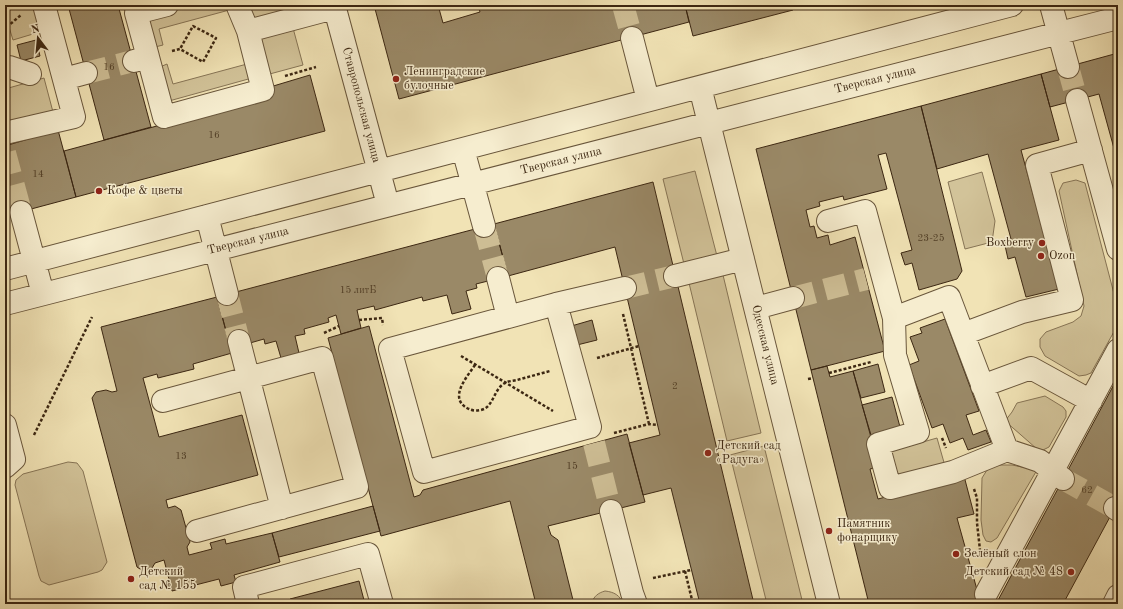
<svg xmlns="http://www.w3.org/2000/svg" width="1123" height="609" font-family="'Old Standard TT',serif">
  <rect width="100%" height="100%" fill="#f1e3b5"/>
  <filter id="stains"><feTurbulence type="fractalNoise" baseFrequency=".005" numOctaves="4"/><feColorMatrix values="0 0 0 0 .2 0 0 0 0 .09 0 0 0 0 .02 0 0 0 .5 -.17"/></filter>
  <radialGradient id="worn" r=".72"><stop offset=".6" stop-color="#630" stop-opacity="0"/><stop offset="1" stop-color="#630" stop-opacity=".3"/></radialGradient>
  <path fill="#d2c399" stroke="#877556" d="M 5,5 L 36,5 L 43,31 L 13,40 L 5,14 Z
    M 191,5 L 232,5 L 233,9 L 159,29 L 163,45 L 155,47 L 147,17 Z
    M 248,5 L 287,5 L 289,13 L 255,21 Z
    M 293,28 L 303,65 L 266,75 L 260,43 L 263,38 Z
    M 167,64 L 173,84 L 247,64 L 252,78 L 169,101 L 160,67 Z
    M 44,78 L 53,112 L 5,125 L 5,89 Z
    M 695,171 L 717,256 L 684,264 L 663,179 Z
    M 982,172 L 995,221 L 992,242 L 965,249 L 948,182 Z
    M 1076,180 L 1085,183 L 1118,309 L 1118,321 L 1116,328 L 1091,373 L 1086,375 L 1079,376 L 1045,356 L 1040,347 L 1040,339 L 1046,332 L 1073,322 L 1081,316 L 1084,306 L 1059,191 L 1063,183 Z
    M 723,275 L 761,433 L 727,441 L 689,283 Z
    M 1045,396 L 1063,407 L 1066,411 L 1066,417 L 1049,447 L 1043,450 L 1037,449 L 1005,421 L 1012,412 L 1017,403 Z
    M 937,438 L 945,466 L 896,479 L 888,452 Z
    M 764,446 L 803,604 L 767,604 L 730,455 Z
    M 68,462 L 77,463 L 83,471 L 107,562 L 102,570 L 98,572 L 49,585 L 41,581 L 39,576 L 15,485 L 16,480 L 23,474 Z
    M 997,465 L 1012,465 L 1037,470 L 997,538 L 991,542 L 986,541 L 983,535 L 981,520 L 982,478 L 987,470 Z
    M 605,591 C 614,592 620,595 623,604 L 591,604 C 594,596 598,593 605,591 Z"/>
  <path fill="#9a8967" stroke="#3c2712" d="M 68,5 L 118,5 L 151,127 L 104,140 Z
    M 374,5 L 438,5 L 443,23 L 480,12 L 478,5 L 685,5 L 689,22 L 399,99 Z
    M 685,5 L 798,5 L 793,10 L 693,36 Z
    M 36,40 L 40,56 L 21,61 L 17,45 Z
    M 1118,53 L 1118,163 L 1099,94 L 1050,107 L 1041,74 Z
    M 1041,74 L 1059,140 L 1021,150 L 1059,289 L 1026,297 L 1015,257 L 1008,259 L 1004,241 L 1011,239 L 988,154 L 937,169 L 921,106 Z
    M 310,75 L 325,131 L 76,197 L 64,151 L 272,95 L 270,87 Z
    M 921,106 L 962,271 L 957,279 L 919,290 L 912,263 L 905,265 L 901,253 L 912,250 L 886,153 L 878,155 L 887,189 L 844,200 L 843,196 L 819,202 L 820,206 L 806,210 L 810,227 L 814,226 L 817,238 L 828,235 L 830,245 L 855,237 L 885,351 L 811,370 L 756,149 Z
    M 58,130 L 76,197 L 5,216 L 5,146 Z
    M 653,182 L 754,604 L 700,604 L 671,488 L 643,495 L 629,443 L 660,435 L 615,247 L 508,276 L 494,224 Z
    M 494,224 L 508,276 L 476,284 L 477,288 L 466,291 L 471,309 L 452,314 L 447,295 L 423,301 L 422,297 L 375,310 L 374,306 L 357,310 L 361,328 L 341,334 L 336,315 L 328,318 L 329,322 L 304,329 L 305,334 L 295,336 L 299,353 L 281,358 L 276,341 L 265,344 L 264,339 L 250,343 L 229,343 L 217,297 Z
    M 217,297 L 232,353 L 193,364 L 194,369 L 158,378 L 157,374 L 143,378 L 159,437 L 242,415 L 258,475 L 166,500 L 168,508 L 175,506 L 181,510 L 190,542 L 187,547 L 189,555 L 212,549 L 210,543 L 225,539 L 226,544 L 272,533 L 280,562 L 234,575 L 236,582 L 221,586 L 219,579 L 172,591 L 164,560 L 155,563 L 152,568 L 143,571 L 137,567 L 92,398 L 96,392 L 106,390 L 112,392 L 117,391 L 101,327 Z
    M 945,319 L 979,411 L 966,415 L 973,435 L 986,430 L 991,442 L 968,450 L 963,438 L 950,443 L 943,424 L 932,428 L 909,365 L 919,361 L 910,337 L 922,333 L 920,328 Z
    M 592,320 L 597,340 L 573,346 L 568,327 Z
    M 369,326 L 414,497 L 420,495 L 423,490 L 627,434 L 645,502 L 548,526 L 551,535 L 558,540 L 574,604 L 536,604 L 510,501 L 381,536 L 328,338 Z
    M 878,364 L 885,392 L 861,398 L 853,371 Z
    M 827,366 L 830,377 L 853,371 L 879,467 L 870,469 L 878,499 L 964,476 L 974,514 L 957,518 L 981,604 L 869,604 L 811,370 Z
    M 1118,377 L 1118,502 L 1063,604 L 996,604 Z
    M 892,397 L 900,427 L 871,435 L 862,405 Z
    M 373,506 L 380,531 L 279,557 L 272,533 Z
    M 359,581 L 365,604 L 291,604 L 290,599 Z"/>
  <g fill="none" stroke-linecap="round" stroke-linejoin="round">
    <path stroke="#cdbd94" stroke-width="22" stroke-dasharray="22 11" stroke-linecap="butt" d="M 623,5 L 632,38
      M 1068,67 L 1077,100
      M 86,73 L 133,61
      M 5,153 L 21,212
      M 484,226 L 498,278
      M 625,288 L 675,276
      M 227,294 L 239,341
      M 793,298 L 866,279
      M 594,443 L 611,511
      M 1063,479 L 1115,508"/>
    <defs>
      <path id="minor" d="M 334,5 L 388,205
        M 1051,5 L 1068,67
        M 238,7 L 248,31
        M 632,38 L 648,100
        M 148,57 L 164,117 L 263,90 L 248,31 L 334,8
        M 134,61 L 148,57 L 136,13 L 167,5
        M 5,68 L 9,67 L 30,74
        M 64,79 L 86,73
        M 700,87 L 829,604
        M 1077,100 L 1118,249
        M 5,133 L 74,117 L 44,5
        M 463,149 L 484,226
        M 21,212 L 43,294
        M 207,216 L 227,294
        M 828,221 L 865,211 L 894,318 L 895,355 L 918,432 L 878,444 L 890,488 L 953,472 L 1007,450
        M 5,269 L 1012,5
        M 675,276 L 743,259
        M 498,278 L 508,317
        M 5,304 L 1118,18
        M 556,304 L 590,427 L 424,472 L 390,349 Z
        M 556,304 L 625,288
        M 756,308 L 793,298
        M 894,318 L 949,297 L 1007,450 L 1040,461 L 1063,479
        M 963,334 L 1022,312 L 1072,300 L 1037,165 L 1091,150
        M 239,341 L 282,508
        M 982,386 L 1031,368 L 1091,401
        M 163,401 L 322,358 L 357,487 L 197,531
        M 5,425 L 14,459 L 5,467
        M 1115,508 L 1118,510
        M 611,511 L 632,593 L 636,604
        M 986,594 L 1118,350
        M 248,604 L 244,587 L 368,554 L 382,604
        M 1114,604 L 1118,596"/>
    </defs>
    <use href="#minor" stroke="#69563b" stroke-width="24"/>
    <path stroke="#3c2712" stroke-width="2.5" stroke-dasharray="3 2" stroke-linecap="butt" d="M 5,32 L 8,26 L 21,15
      M 172,51 L 180,49 L 203,62 L 216,38 L 193,26 L 180,49
      M 285,76 L 316,67
      M 5,101 L 5,102
      M 623,314 L 649,424
      M 359,320 L 382,318 L 383,325
      M 324,333 L 339,326
      M 461,356 L 553,411
      M 597,358 L 639,346
      M 475,365 C 467,377 447,399 469,409 C 473,411 479,411 484,409 C 494,404 494,389 505,383 C 508,381 513,381 517,380 C 528,377 539,374 550,371
      M 829,373 L 871,362
      M 808,379 L 813,378
      M 614,433 L 649,424 L 658,425
      M 34,435 L 92,317
      M 942,438 L 946,448
      M 974,489 L 977,498 L 977,523 L 980,550
      M 685,571 L 693,604
      M 653,578 L 691,570"/>
    <use href="#minor" stroke="#f6edcf" stroke-width="22"/>
  </g>
  <g fill="#8f2418" stroke="#f6edcf" stroke-width="1.5">
    <circle cx="396" cy="79" r="4"/>
    <circle cx="99" cy="191" r="4"/>
    <circle cx="1042" cy="243" r="4"/>
    <circle cx="1041" cy="256" r="4"/>
    <circle cx="708" cy="453" r="4"/>
    <circle cx="829" cy="531" r="4"/>
    <circle cx="956" cy="554" r="4"/>
    <circle cx="1071" cy="572" r="4"/>
    <circle cx="131" cy="579" r="4"/>
  </g>
  <g text-anchor="middle" dominant-baseline="central" stroke-width="3" stroke-linejoin="round" paint-order="stroke">
    <g font-size="10" fill="#544027">
      <text x="109" y="67">16</text>
      <text x="214" y="135">16</text>
      <text x="38" y="174">14</text>
      <text x="931" y="238">23-25</text>
      <text x="358" y="290">15 литБ</text>
      <text x="675" y="386">2</text>
      <text x="181" y="456">13</text>
      <text x="572" y="466">15</text>
      <text x="1087" y="490">62</text>
    </g>
    <g font-size="12" fill="#3c2712" stroke="#f6edcf" text-anchor="start">
      <text x="404" y="72">Ленинградские<tspan x="404" dy="14">булочные</tspan></text>
      <text x="107" y="191">Кофе &amp; цветы</text>
      <text x="1034" y="243" text-anchor="end">Boxberry</text>
      <text x="1049" y="256">Ozon</text>
      <text x="716" y="446">Детский сад<tspan x="716" dy="14">«Радуга»</tspan></text>
      <text x="837" y="524">Памятник<tspan x="837" dy="14">фонарщику</tspan></text>
      <text x="964" y="554">Зелёный слон</text>
      <text x="139" y="572">Детский<tspan x="139" dy="14">сад № 155</tspan></text>
      <text x="1063" y="572" text-anchor="end">Детский сад № 48</text>
    </g>
    <g font-size="12" fill="#3c2712" stroke="#f6edcf">
      <text transform="translate(875 80) rotate(-14)">Тверская улица</text>
      <text transform="translate(361 105) rotate(75)">Ставропольская улица</text>
      <text transform="translate(561 161) rotate(-14)">Тверская улица</text>
      <text transform="translate(248 241) rotate(-14)">Тверская улица</text>
      <text transform="translate(765 345) rotate(76)">Одесская улица</text>
    </g>
  </g>
  <rect width="1123" height="609" fill="none" stroke="#f1e3b5" stroke-width="20"/>
  <rect x="6" y="6" width="1111" height="597" fill="none" stroke="#3c2712" stroke-width="2"/>
  <rect x="10" y="10" width="1103" height="589" fill="none" stroke="#3c2712"/>
  <g transform="translate(38 38) rotate(344)" stroke="#f6edcf" stroke-width="3" paint-order="stroke">
  <path d="M0-3L7 15L0 10L-7 15Z" fill="#3c2712"/>
  <text y="-6" font-size="11" font-weight="bold" text-anchor="middle" fill="#3c2712">N</text>
  </g>
  <rect width="100%" height="100%" filter="url(#stains)"/>
  <rect width="100%" height="100%" fill="url(#worn)"/>
</svg>
